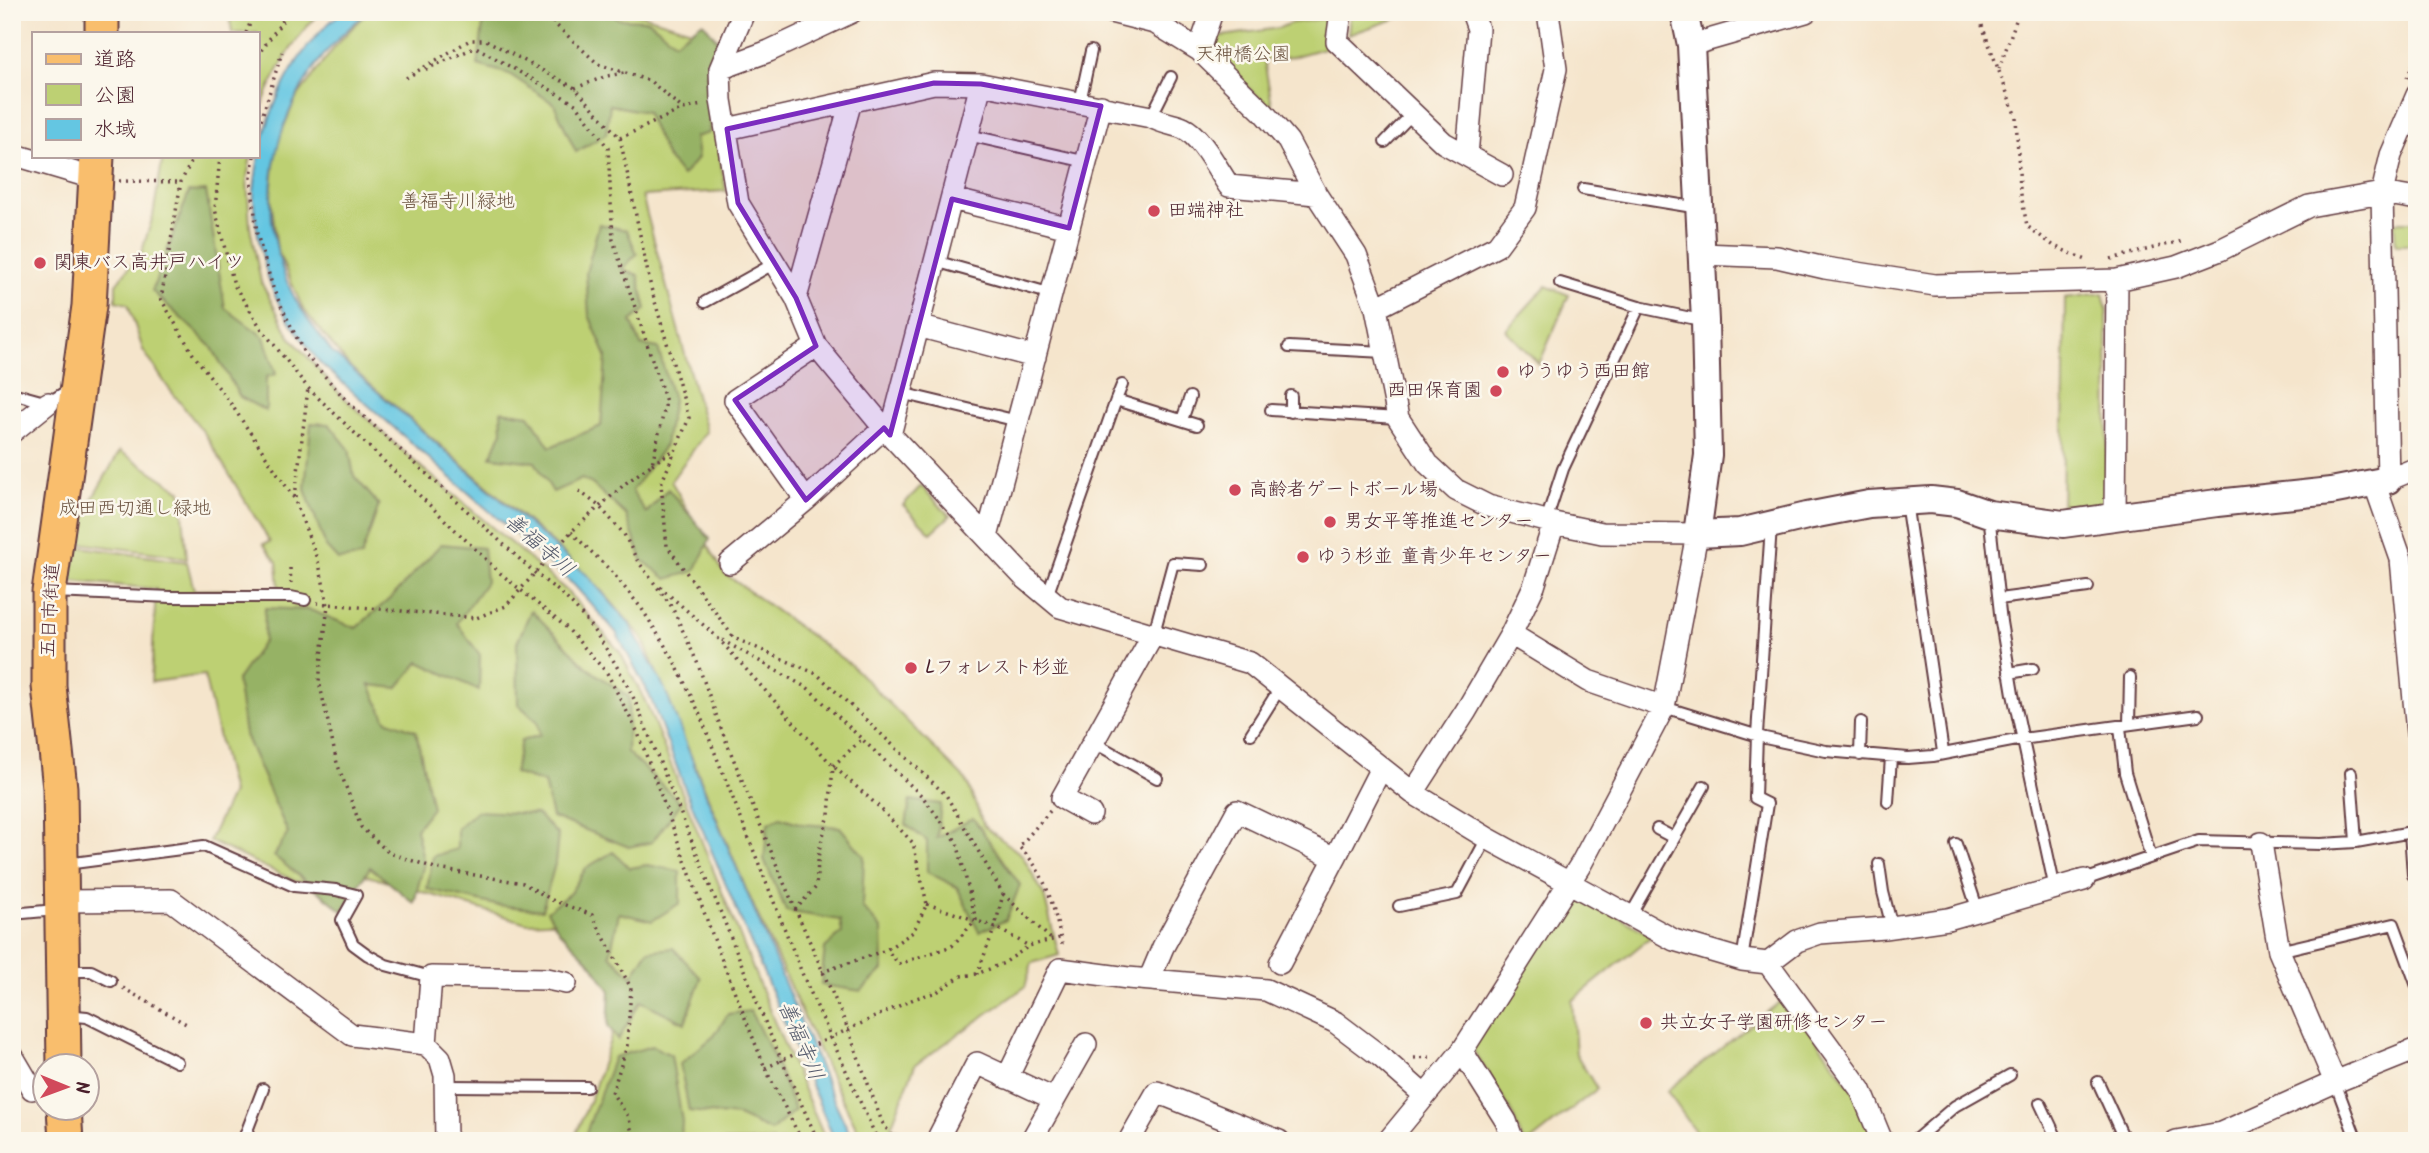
<svg xmlns="http://www.w3.org/2000/svg" width="2429" height="1153" font-family="Kalam,'Klee One',sans-serif">
  <rect width="100%" height="100%" fill="#fbf7ec"/>
  <filter id="ink" filterUnits="userSpaceOnUse"><feTurbulence type="fractalNoise" baseFrequency=".0143" numOctaves="2"/><feDisplacementMap in="SourceGraphic" scale="14" xChannelSelector="R" yChannelSelector="G"/><feConvolveMatrix kernelMatrix="1 2 1 2 8 2 1 2 1" color-interpolation-filters="sRGB"/></filter>
  <filter id="wash" filterUnits="userSpaceOnUse"><feTurbulence type="fractalNoise" baseFrequency=".00686" numOctaves="4" result="noise"/><feDisplacementMap in="SourceGraphic" scale="28" xChannelSelector="R" yChannelSelector="G"/><feGaussianBlur stdDeviation="1.57" result="paint"/><feColorMatrix in="noise" values="0 0 0 0 0 0 0 0 0 0 0 0 0 0 0 0 0 1.4 0 .05"/><feComposite in="paint" operator="in"/></filter>
  <g filter="url(#wash)">
    <rect width="100%" height="100%" fill="#f5e5cc"/>
    <path fill="#bdd073" stroke="#84784f" stroke-width="2" d="M 229,12 L 320,12 C 293,40 265,86 257,125 L 257,33 L 232,33 Z
      M 367,12 L 633,12 L 717,38 C 711,88 716,142 726,191 L 642,196 L 706,432 L 671,481 L 724,573 L 851,665 L 966,780 L 984,826 L 1022,855 L 1044,895 L 1059,955 L 1032,963 L 1025,987 L 915,1065 L 891,1127 L 928,1141 L 863,1141 L 826,1066 L 746,889 L 642,637 L 601,590 L 555,545 L 349,366 L 303,309 L 277,250 L 271,196 L 276,146 L 295,100 L 337,44 Z
      M 1353,12 L 1415,12 L 1348,35 L 1350,17 Z
      M 1335,17 L 1331,46 L 1292,57 L 1264,60 L 1272,105 L 1270,107 L 1208,52 L 1209,38 L 1279,28 L 1291,23 Z
      M 163,156 L 251,156 L 247,178 L 250,227 L 261,282 L 290,337 L 340,394 L 413,460 L 567,591 L 620,652 L 646,703 L 774,1021 L 826,1141 L 573,1141 L 592,1095 L 624,998 L 565,921 L 527,923 L 365,875 L 355,877 L 351,887 L 295,881 L 209,841 L 232,793 L 204,675 L 151,682 L 156,589 L 72,581 L 74,546 L 187,562 L 194,590 L 279,589 L 277,562 L 263,544 L 270,542 L 205,434 L 167,386 L 143,350 L 128,304 L 116,301 L 116,284 L 142,251 L 153,216 Z
      M 2394,222 L 2417,222 L 2417,245 L 2396,245 Z
      M 1546,286 L 1569,295 L 1539,364 L 1506,330 Z
      M 2103,293 L 2107,310 L 2108,504 L 2084,515 L 2062,515 L 2065,298 Z
      M 120,451 L 181,491 L 187,559 L 164,554 L 78,543 L 84,513 Z
      M 921,486 L 950,516 L 931,533 L 903,505 Z
      M 1579,894 L 1652,936 L 1572,1001 L 1576,1054 L 1597,1089 L 1531,1141 L 1523,1141 L 1511,1111 L 1472,1048 L 1568,899 Z
      M 1785,998 L 1856,1093 L 1875,1141 L 1702,1141 L 1667,1091 Z"/>
    <path fill="#96b265" stroke="#706848" stroke-width="2" d="M 489,12 L 612,12 L 618,19 L 648,20 L 675,42 L 703,22 L 722,46 L 706,74 L 711,94 L 709,133 L 695,137 L 698,158 L 682,176 L 666,156 L 646,112 L 610,105 L 606,134 L 576,152 L 554,104 L 509,74 L 478,65 L 484,16 Z
      M 206,191 L 225,308 L 264,337 L 276,374 L 266,377 L 266,411 L 240,397 L 211,346 L 152,291 L 189,192 Z
      M 599,224 L 627,230 L 637,254 L 622,269 L 638,275 L 646,309 L 631,321 L 641,345 L 658,348 L 673,400 L 665,445 L 632,491 L 646,513 L 668,489 L 710,539 L 695,571 L 667,579 L 642,560 L 626,515 L 592,484 L 582,479 L 553,492 L 535,462 L 491,457 L 502,431 L 501,411 L 529,415 L 550,447 L 601,426 L 606,356 L 589,315 L 586,273 Z
      M 311,423 L 329,424 L 349,449 L 354,476 L 379,505 L 361,557 L 338,560 L 326,547 L 305,489 Z
      M 441,544 L 483,548 L 486,582 L 457,623 L 480,655 L 479,690 L 419,662 L 397,688 L 370,685 L 386,720 L 416,731 L 432,808 L 416,829 L 424,863 L 414,903 L 370,867 L 343,911 L 274,856 L 288,833 L 245,735 L 237,680 L 264,641 L 265,608 L 310,610 L 356,628 L 394,595 Z
      M 531,610 L 589,669 L 629,697 L 627,752 L 681,803 L 652,842 L 629,847 L 552,817 L 544,783 L 514,773 L 521,741 L 540,735 L 537,721 L 518,704 L 517,643 Z
      M 910,800 L 941,804 L 937,838 L 973,818 L 1020,885 L 1006,920 L 979,932 L 957,887 L 927,872 L 927,841 L 906,825 Z
      M 476,811 L 537,814 L 558,835 L 555,864 L 542,910 L 496,905 L 427,889 L 433,856 L 457,849 L 457,828 Z
      M 780,817 L 802,824 L 840,827 L 864,856 L 862,907 L 882,930 L 883,970 L 861,991 L 821,985 L 825,948 L 842,933 L 840,920 L 786,911 L 764,859 L 768,823 Z
      M 613,852 L 630,868 L 647,865 L 680,871 L 680,903 L 652,921 L 619,913 L 610,955 L 632,976 L 648,951 L 673,948 L 701,978 L 685,1023 L 641,1001 L 618,1040 L 608,1026 L 610,991 L 592,964 L 559,931 L 547,911 L 570,893 L 586,868 Z
      M 750,1011 L 771,1051 L 795,1110 L 771,1131 L 738,1116 L 689,1111 L 680,1064 L 714,1036 L 728,1014 Z
      M 652,1046 L 671,1055 L 682,1121 L 681,1141 L 583,1141 L 614,1057 Z"/>
    <path fill="#64c6e2" stroke="#577286" stroke-width="2" d="M 342,12 L 368,12 C 286,75 248,179 286,279 C 296,306 315,329 332,352 L 587,575 L 629,623 L 664,687 L 702,785 L 828,1087 L 853,1141 L 835,1141 L 686,791 L 649,694 L 616,632 L 575,586 L 320,363 C 302,339 282,314 271,286 C 263,264 252,214 254,191 C 260,125 288,54 342,12 Z"/>
  </g>
  <g filter="url(#ink)">
    <g fill="none" stroke-linecap="round" stroke-linejoin="round">
      <defs>
        <path id="service" d="M 1080,102 L 1091,51
          M 1151,117 L 1171,77
          M 968,135 L 1087,162
          M 1385,142 L 1413,113
          M 1583,189 L 1699,208
          M 935,261 L 1052,294
          M 1560,283 L 1639,307 L 1705,321
          M 705,302 L 775,263
          M 1289,347 L 1384,352
          M 12,393 L 48,403 L 70,389
          M 901,393 L 1018,421
          M 1291,396 L 1291,412
          M 1116,400 L 1122,385
          M 1271,410 L 1398,418
          M 1182,420 L 1190,397
          M 1906,502 L 1943,752
          M 1989,514 L 2001,622 L 2013,694 L 2055,889
          M 1546,521 L 1563,469 L 1639,307
          M 53,592 L 171,597 L 291,597 L 305,600
          M 1047,596 L 1116,400 L 1197,425
          M 1999,599 L 2088,587
          M 1154,633 L 1173,563 L 1203,565
          M 2009,673 L 2033,669
          M 1664,707 L 1765,738 L 1826,751 L 1908,758 L 1933,756 L 2022,739 L 2198,715
          M 2129,724 L 2130,677
          M 2120,727 L 2125,773 L 2151,857
          M 1251,734 L 1280,688
          M 1093,742 L 1157,778
          M 1860,755 L 1861,722
          M 2351,773 L 2356,842
          M 1888,802 L 1891,757
          M 1657,829 L 1674,838
          M 2410,832 L 2413,875
          M 1956,844 L 1978,911
          M 66,864 L 204,846 L 294,886 L 336,890 L 356,895 L 342,920 L 353,944 L 368,955 L 386,965 L 431,977
          M 1879,864 L 1883,892 L 1892,927
          M 2084,880 L 2199,841 L 2321,844 L 2356,842 L 2417,831
          M 1399,906 L 1457,894 L 1487,838
          M 12,914 L 56,910
          M 1630,916 L 1704,786
          M 2279,951 L 2394,924 L 2417,986
          M 1742,960 L 1767,804 L 1755,798 L 1757,734 L 1771,526
          M 66,971 L 91,971 L 111,981
          M 66,1015 L 87,1017 L 177,1062
          M 2098,1082 L 2125,1141
          M 2335,1082 L 2357,1141
          M 446,1086 L 587,1087
          M 2040,1103 L 2058,1141
          M 243,1141 L 263,1089
          M 1914,1141 L 1955,1106 L 2010,1075"/>
        <path id="minor" d="M 744,12 L 720,69 L 721,100 L 738,203 L 796,298 L 816,346 L 884,428 L 1024,577 L 1060,607 L 1250,663 L 1413,793 L 1487,838 L 1674,940 L 1742,960 L 1768,963 L 1797,941 L 1820,933 L 1885,928 L 1948,919 L 2084,880
          M 1111,12 L 1155,23 L 1199,50 L 1264,113 L 1288,141 L 1316,194 L 1356,255 L 1376,308 L 1398,418 L 1428,464 L 1456,490 L 1488,506 L 1554,523 L 1602,533 L 1697,534 L 1664,707 L 1581,864 L 1462,1051 L 1388,1141
          M 1341,12 L 1337,41 L 1444,143 L 1502,175
          M 1691,45 L 1806,12
          M 1199,50 L 1212,12
          M 720,69 L 769,51 L 852,12
          M 2417,95 L 2391,155 L 2382,193 L 2388,480 L 2417,468
          M 727,129 L 934,83 L 981,84 L 1151,117 C 1162,123 1172,124 1183,128 C 1201,136 1218,170 1229,186 L 1316,194
          M 12,154 L 96,179
          M 1467,155 L 1478,29 L 1472,12
          M 952,199 L 1069,228
          M 1702,254 L 1777,257 L 1825,268 L 1935,285 L 2117,280 L 2176,267 L 2220,250 L 2309,206 L 2382,193 L 2417,199
          M 796,298 L 851,101
          M 1376,308 L 1497,246 L 1525,208 L 1556,69 L 1548,12
          M 918,326 L 1035,357
          M 12,432 L 48,403
          M 890,435 L 981,84
          M 2375,485 L 2401,559 L 2417,733
          M 806,500 L 735,400 L 816,346
          M 2115,517 L 2117,280
          M 987,537 L 1101,106
          M 730,563 L 806,500 L 884,428
          M 1511,634 L 1534,586 L 1554,523
          M 1413,793 L 1466,711 L 1511,634 L 1588,681 L 1664,707
          M 1091,814 L 1062,798 L 1154,633
          M 2261,843 L 2279,951 L 2335,1082
          M 63,901 L 171,900 L 352,1035 L 426,1044 L 440,1058 L 445,1075 L 446,1141
          M 1280,963 L 1335,858
          M 1768,963 L 1861,1090 L 1882,1141
          M 1152,980 L 1152,973 L 1163,947 L 1237,811 L 1335,858 L 1381,768
          M 426,1044 L 431,977 L 547,979 L 566,983
          M 1462,1051 L 1506,1121 L 1513,1141
          M 12,1055 L 32,1089
          M 1007,1078 L 1060,969 L 1128,978 L 1266,990 L 1335,1022 L 1380,1056 L 1424,1095
          M 940,1141 L 939,1136 L 977,1063 L 1054,1099
          M 1031,1141 L 1086,1044
          M 1129,1141 L 1157,1092 L 1279,1141
          M 2176,1141 L 2221,1133 L 2335,1082 L 2417,1049"/>
        <path id="tertiary" d="M 1684,12 L 1691,45 L 1705,321 L 1708,455 L 1697,534 L 1740,532 L 1807,516 L 1869,504 L 1931,500 L 1957,503 L 1989,514 L 2063,524 L 2217,503 L 2331,491 L 2388,480"/>
        <path id="primary" d="M 102,33 L 102,12
          M 64,1066 L 60,788 L 49,686 L 49,592 L 89,306 L 97,156
          M 64,1108 L 66,1141"/>
      </defs>
      <use href="#service" stroke="#643d43" stroke-width="14"/>
      <use href="#minor" stroke="#643d43" stroke-width="24"/>
      <use href="#tertiary" stroke="#643d43" stroke-width="30"/>
      <use href="#primary" stroke="#643d43" stroke-width="37"/>
      <path stroke="#643d43" stroke-width="3.5" stroke-dasharray="2 5" stroke-linecap="butt" d="M 542,12 L 598,64 L 650,81 L 683,109
        M 1977,12 L 2016,117 L 2020,189 L 2027,226 L 2054,246 L 2086,260
        M 246,33 L 255,12
        M 257,56 L 289,12
        M 1999,69 L 2019,12
        M 406,78 L 470,40 L 486,40 L 575,88 L 620,138 L 651,288 L 689,418 L 661,484 L 667,546 L 734,638 L 817,674 L 946,795 L 1003,894 L 995,927 L 977,974
        M 2407,78 L 2417,54
        M 575,88 L 607,76 L 624,73
        M 257,133 L 282,52
        M 620,138 L 683,109 L 702,105
        M 194,156 L 181,182 L 161,299 L 193,354 L 231,404 L 294,498 L 319,564 L 328,605 L 319,681 L 337,763 L 361,827 L 389,853 L 438,869 L 523,883 L 552,900 L 592,915 L 631,988 L 627,1046 L 612,1093 L 629,1118 L 632,1134 L 635,1141
        M 220,156 L 215,209 L 234,285 L 261,328 L 308,388 L 500,573 L 567,628 L 607,673 L 638,733 L 718,950 L 765,1068 L 802,1141
        M 254,156 L 251,177 L 257,234 L 274,291 L 304,353 L 347,401 L 536,574 C 546,582 557,589 566,598 C 595,627 617,664 635,701 L 770,1034 L 818,1141
        M 119,181 L 181,182
        M 2111,259 L 2185,240
        M 652,464 L 674,450
        M 579,491 L 599,506 L 624,534 L 637,560 L 672,607 L 697,662 L 722,731 L 784,883 L 848,1029 L 882,1122 L 895,1141
        M 295,497 L 308,388
        M 571,532 L 612,572 L 642,609 L 672,657 L 698,710 L 804,978 L 878,1141
        M 290,568 L 291,583
        M 660,587 L 717,637 L 833,766 L 877,805 L 913,843 L 927,904 L 913,932 L 886,950 L 822,972
        M 317,603 L 476,618 L 506,606 L 571,532 L 626,483 L 652,464 L 666,402 L 613,240 L 608,148 L 577,105 L 476,47 L 422,71
        M 722,640 L 809,689 L 922,796 L 957,842 L 976,920 L 952,946 L 899,964 L 887,950
        M 1050,811 L 1019,847 C 1048,873 1055,913 1063,949
        M 1003,894 L 1052,940
        M 927,904 L 995,927 L 1029,946
        M 795,910 L 816,887 L 819,850 L 829,815 L 833,766 L 861,740
        M 123,988 L 188,1025
        M 1414,1058 L 1430,1057
        M 765,1068 L 916,998 L 937,992 L 961,976 L 977,974 L 1004,963 L 1029,946 L 1060,938"/>
      <use href="#service" stroke="#fff" stroke-width="10"/>
      <use href="#minor" stroke="#fff" stroke-width="21"/>
      <use href="#tertiary" stroke="#fff" stroke-width="26"/>
      <use href="#primary" stroke="#f9be6d" stroke-width="33"/>
    </g>
  </g>
  <path fill="#7b2cbf" fill-opacity="0.2" stroke="#7b2cbf" stroke-width="5" stroke-linejoin="round" d="M 934,83 L 981,84 L 1101,106 L 1069,228 L 952,199 L 890,435 L 884,428 L 806,500 L 735,400 L 816,346 L 796,298 L 738,203 L 727,129 Z"/>
  <g fill="#d1495b" stroke="#fbf7ec" stroke-width="2.5">
    <circle cx="1154" cy="211" r="7"/>
    <circle cx="40" cy="263" r="7"/>
    <circle cx="1503" cy="372" r="7"/>
    <circle cx="1496" cy="391" r="7"/>
    <circle cx="1235" cy="490" r="7"/>
    <circle cx="1330" cy="522" r="7"/>
    <circle cx="1303" cy="557" r="7"/>
    <circle cx="911" cy="668" r="7"/>
    <circle cx="1646" cy="1023" r="7"/>
  </g>
  <g text-anchor="middle" dominant-baseline="central" stroke-width="5" stroke-linejoin="round" paint-order="stroke">
    <g font-size="19" fill="#6c5441" stroke="#fbf7ec">
      <text x="1243" y="55">天神橋公園</text>
      <text x="458" y="202">善福寺川緑地</text>
      <text x="135" y="509">成田西切通し緑地</text>
    </g>
    <g font-size="19" fill="#4a1f2b" stroke="#fbf7ec" text-anchor="start">
      <text x="1168" y="211">田端神社</text>
      <text x="54" y="263">関東バス高井戸ハイツ</text>
      <text x="1517" y="372">ゆうゆう西田館</text>
      <text x="1482" y="391" text-anchor="end">西田保育園</text>
      <text x="1249" y="490">高齢者ゲートボール場</text>
      <text x="1344" y="522">男女平等推進センター</text>
      <text x="1317" y="557">ゆう杉並 童青少年センター</text>
      <text x="925" y="668">Lフォレスト杉並</text>
      <text x="1660" y="1023">共立女子学園研修センター</text>
    </g>
    <g font-size="19" fill="#4a1f2b" stroke="#fbf7ec">
      <text transform="translate(51 610) rotate(-87)">五日市街道</text>
    </g>
    <g font-size="21" font-style="italic" fill="#53596b" stroke="#fbf7ec">
      <text transform="translate(539 546) rotate(41)">善福寺川</text>
      <text transform="translate(800 1041) rotate(67)">善福寺川</text>
    </g>
  </g>
  <rect width="2429" height="1153" fill="none" stroke="#fbf7ec" stroke-width="42"/>
  <rect x="32" y="32" width="228" height="126" fill="#fbf7ec" stroke="#b4a19f" stroke-width="2"/>
  <rect x="46" y="54" width="35" height="10" fill="#f9be6d" stroke="#b4a19f" stroke-width="2"/>
  <text x="94" y="66" font-size="21" fill="#4a1f2b">道路</text>
  <rect x="46" y="84" width="35" height="21" fill="#bdd073" stroke="#b4a19f" stroke-width="2"/>
  <text x="94" y="102" font-size="21" fill="#4a1f2b">公園</text>
  <rect x="46" y="119" width="35" height="21" fill="#64c6e2" stroke="#b4a19f" stroke-width="2"/>
  <text x="94" y="136" font-size="21" fill="#4a1f2b">水域</text>
  <g transform="translate(66 1087) rotate(91)"><circle r="33" fill="#fbf7ec" stroke="#b4a19f" stroke-width="2"/>
  <path d="M0-5L12 26L0 18L-12 26Z" fill="#d1495b"/>
  <text y="-10" font-size="19" font-weight="bold" text-anchor="middle" fill="#4a1f2b">N</text>
  </g>
</svg>
